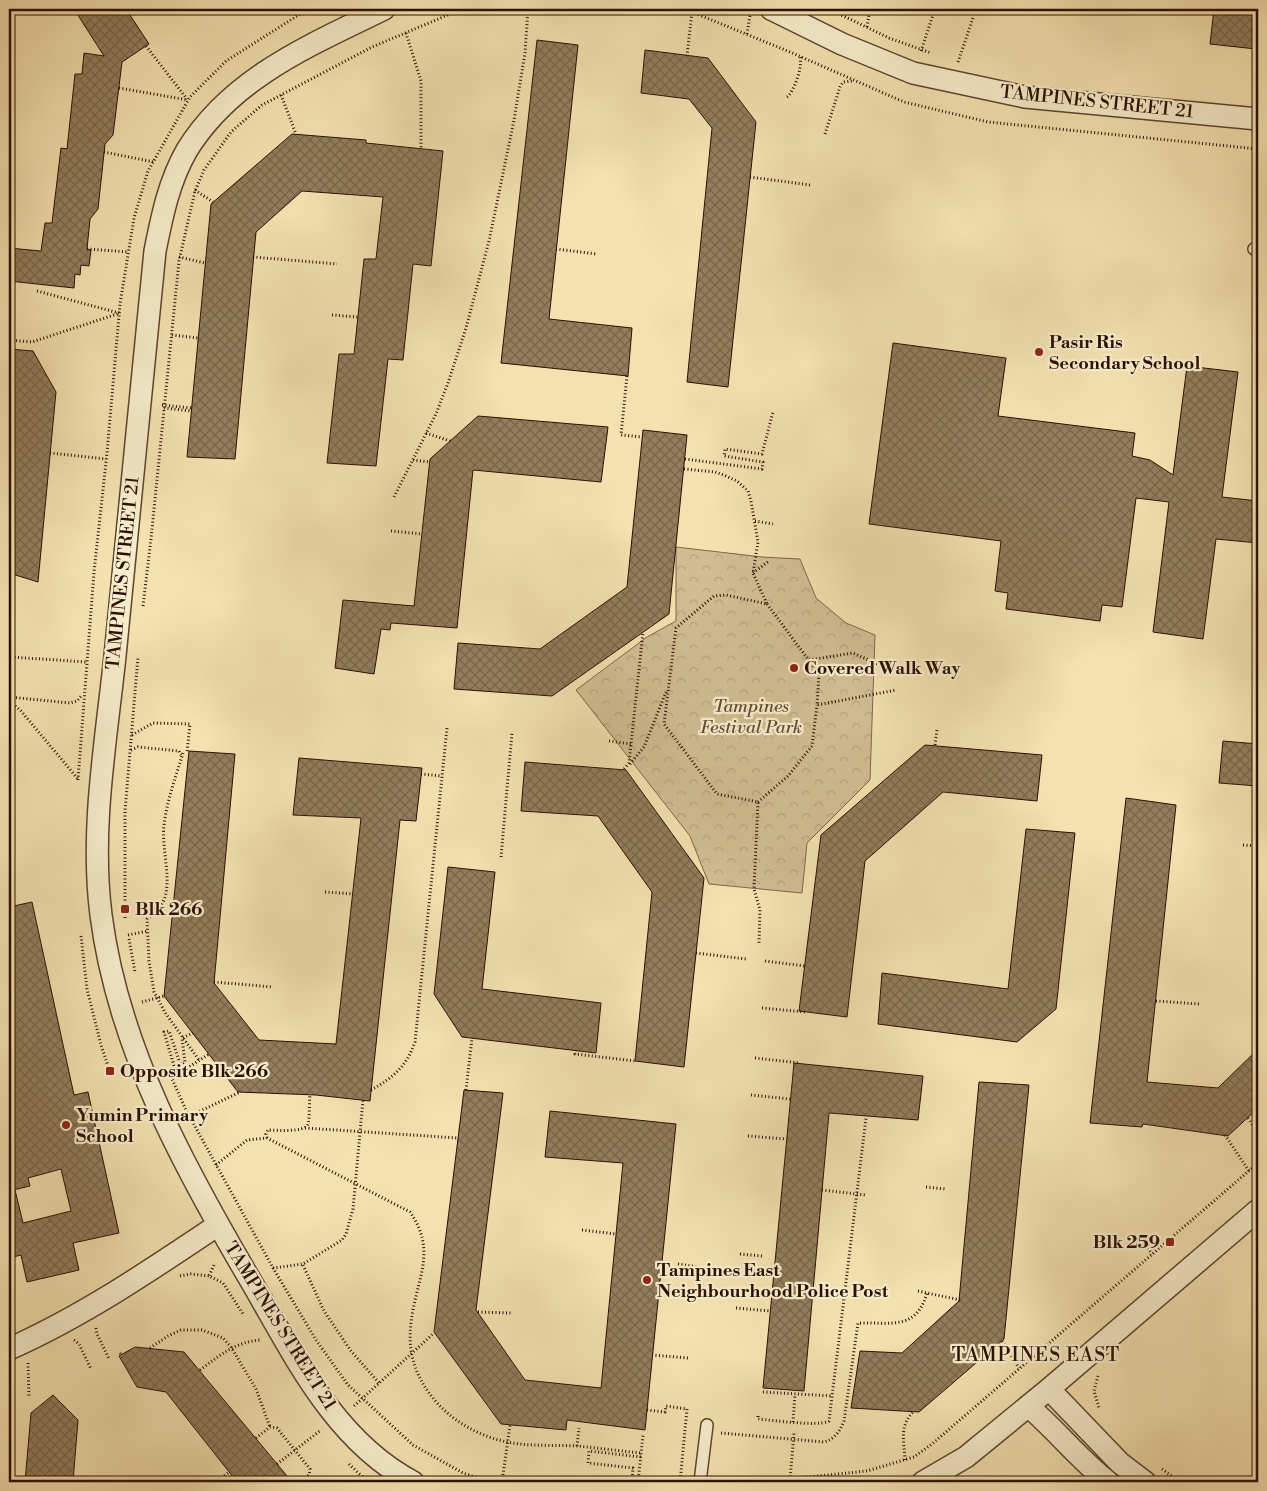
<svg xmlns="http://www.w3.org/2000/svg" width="1267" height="1491" font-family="'Libre Bodoni',serif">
  <defs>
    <pattern id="forest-crowns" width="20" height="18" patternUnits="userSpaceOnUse" patternTransform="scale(1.25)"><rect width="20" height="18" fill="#d1bd92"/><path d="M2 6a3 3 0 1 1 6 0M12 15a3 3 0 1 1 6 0" fill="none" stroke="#b4a17c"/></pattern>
    <pattern id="building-cross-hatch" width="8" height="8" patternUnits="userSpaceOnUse" patternTransform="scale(1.25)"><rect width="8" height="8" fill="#937d5c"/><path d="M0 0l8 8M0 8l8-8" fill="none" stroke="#78654a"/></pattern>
  </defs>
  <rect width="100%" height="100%" fill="#f3e1af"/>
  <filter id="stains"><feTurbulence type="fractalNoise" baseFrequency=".004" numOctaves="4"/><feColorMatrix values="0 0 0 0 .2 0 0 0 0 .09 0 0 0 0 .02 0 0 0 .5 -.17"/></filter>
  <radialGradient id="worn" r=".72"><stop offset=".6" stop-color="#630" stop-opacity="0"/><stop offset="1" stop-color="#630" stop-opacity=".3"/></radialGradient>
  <path fill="url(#forest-crowns)" stroke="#7e664a" d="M 676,547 L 762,557 L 800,559 L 816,598 L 846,623 L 875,635 L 870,780 L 807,843 L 802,893 L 709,884 L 690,836 L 576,690 L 647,637 L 676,621 Z"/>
  <path fill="url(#building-cross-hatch)" stroke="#2a1003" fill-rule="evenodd" d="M 74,9 L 126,9 L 149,44 L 122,62 L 113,135 L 105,144 L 98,209 L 90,219 L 87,249 L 91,250 L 89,266 L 81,265 L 80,275 L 75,274 L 74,288 L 9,281 L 9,248 L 41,251 L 45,223 L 52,223 L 61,148 L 67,149 L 75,74 L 82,74 L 84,53 L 104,56 Z
    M 1214,9 L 1258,9 L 1256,49 L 1210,44 Z
    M 537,40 L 578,45 L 549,319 L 632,328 L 628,376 L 501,363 Z
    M 645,50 L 708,58 L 756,122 L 728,387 L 687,382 L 712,128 L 689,99 L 641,93 Z
    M 292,134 L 366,140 L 366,143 L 443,151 L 431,266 L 413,264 L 403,360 L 388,359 L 376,466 L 327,463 L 339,354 L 354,354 L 364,259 L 376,259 L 383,197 L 302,191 L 256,232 L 235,459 L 187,457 L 211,204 Z
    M 893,343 L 1006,358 L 998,416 L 1135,433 L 1132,456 L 1150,460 L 1173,475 L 1187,366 L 1238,372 L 1222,497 L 1258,501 L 1258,543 L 1216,539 L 1203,639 L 1153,632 L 1169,502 L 1136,498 L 1122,607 L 1102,605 L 1100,621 L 1006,609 L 1008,593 L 995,591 L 1001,541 L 869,524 Z
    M 9,349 L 33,351 L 56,392 L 38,582 L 9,573 Z
    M 478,416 L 608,427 L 601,482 L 473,470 L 457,628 L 391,623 L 390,630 L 381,629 L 374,674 L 335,668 L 343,600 L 414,606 L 430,459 Z
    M 643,430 L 687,435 L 669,614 L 552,696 L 454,689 L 458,643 L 540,649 L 627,587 Z
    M 1223,741 L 1258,744 L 1258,786 L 1219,783 Z
    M 925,745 L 1042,755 L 1037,801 L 943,792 L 865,861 L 847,1017 L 799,1011 L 821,835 Z
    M 189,751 L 235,754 L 214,983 L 259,1040 L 336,1044 L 361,818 L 293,815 L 299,758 L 422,768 L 416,821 L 400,820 L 370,1101 L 316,1095 L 238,1092 L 164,996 Z
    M 525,762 L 626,770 L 704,878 L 684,1067 L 635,1061 L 652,892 L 598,816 L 521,811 Z
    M 1126,798 L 1176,805 L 1147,1082 L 1218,1088 L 1258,1049 L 1258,1108 L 1228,1136 L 1143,1124 L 1142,1127 L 1090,1123 Z
    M 1026,829 L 1075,833 L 1056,1009 L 1017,1042 L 878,1024 L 882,973 L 1008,989 Z
    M 448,867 L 495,872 L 482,989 L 601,1003 L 596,1053 L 462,1037 L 434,994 Z
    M 32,902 L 74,1095 L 88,1092 L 119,1233 L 73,1243 L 79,1270 L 27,1282 L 21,1255 L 9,1258 L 9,907 ZM 61,1169 L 71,1211 L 23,1223 L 15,1190 L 13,1190 L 30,1186 L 28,1178 Z
    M 794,1063 L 923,1076 L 918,1120 L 829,1113 L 804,1391 L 763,1388 Z
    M 979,1082 L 1029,1085 L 1004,1339 L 919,1412 L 851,1408 L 860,1351 L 902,1353 L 959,1301 Z
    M 464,1090 L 503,1093 L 476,1310 L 525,1380 L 601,1388 L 623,1163 L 545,1157 L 550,1111 L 676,1124 L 645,1430 L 567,1420 L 566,1430 L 501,1424 L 434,1332 Z
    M 135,1347 L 184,1352 L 292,1482 L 237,1482 L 166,1392 L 137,1387 L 119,1356 Z
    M 53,1395 L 78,1420 L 73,1482 L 25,1482 L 31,1413 Z"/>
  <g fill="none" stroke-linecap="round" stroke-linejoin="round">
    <defs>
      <path id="lane" d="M 1254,249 L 1258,250
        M 700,1482 L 707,1425"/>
      <path id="street" d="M 384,9 C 311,45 232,77 187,150 C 169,181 162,216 155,251 C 142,386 128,521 115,656 C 106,742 90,829 101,915 C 118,1048 185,1169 252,1283 C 295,1357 335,1441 413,1482
        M 771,9 L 842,44 L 913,73 L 1025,97 L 1258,119
        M 9,1349 C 83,1316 151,1270 218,1225
        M 1049,1389 L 1120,1463 L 1145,1482
        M 1028,1406 C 1056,1430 1079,1459 1108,1482
        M 923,1482 L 966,1457 L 1049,1389 L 1258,1210"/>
    </defs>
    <use href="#lane" stroke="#5c442e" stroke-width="14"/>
    <use href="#street" stroke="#5c442e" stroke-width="24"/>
    <path stroke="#2a1003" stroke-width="3" stroke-dasharray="1 2.5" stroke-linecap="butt" d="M 664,9 L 692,12 L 790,52 L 904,102 L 988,122 L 1258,149
      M 829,9 L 889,38 L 931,53
      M 867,27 L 870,9
      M 406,33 L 421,81 L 421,149
      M 747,34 L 750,15
      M 146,46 L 187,99
      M 921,51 L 933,15
      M 687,56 L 692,12
      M 958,62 L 973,18
      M 119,88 L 188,100
      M 281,95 L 296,134
      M 787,97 C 794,92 803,66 800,57
      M 825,134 L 840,87 L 843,82 L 853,81
      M 104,152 L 154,162
      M 750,177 L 810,185
      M 195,190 L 213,202
      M 87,249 L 128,252
      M 556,249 L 597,254
      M 179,257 L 205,263
      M 253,257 L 337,264
      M 37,291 L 119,313
      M 332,315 L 358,317
      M 172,335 L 198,338
      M 9,340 L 32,342 L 120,313
      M 627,376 L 621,435 L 642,437
      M 162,405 L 192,408
      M 164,408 L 191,411
      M 426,433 L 450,441
      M 50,453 L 106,459
      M 685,459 L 762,469 L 763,462 L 724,456 L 725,449 L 762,454 L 773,412
      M 413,460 L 429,462
      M 684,469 L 715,472 L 726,476 L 737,481 L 748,491 L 751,501 L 758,542 L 753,573 L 767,604 L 726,595 L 714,596 L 676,628 L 664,724 L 717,794 L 758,802 L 754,889 L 760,910 L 759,943
      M 394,497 L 436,414 L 448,383 L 466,328 L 489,241 L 514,120 L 525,53 L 528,9
      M 755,521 L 773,524
      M 391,531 L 422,534
      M 753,573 L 769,561
      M 767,604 L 819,674 L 817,705 L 896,690
      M 143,606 L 151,539 L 179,261 L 195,191 L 204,170 L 231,132 L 262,105 L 372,47 L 462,9
      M 11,657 L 86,662
      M 809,660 L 853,653 L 875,663 L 904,670
      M 9,679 L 11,653
      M 9,697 L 70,703 L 77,701 L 82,695
      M 9,703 L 14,705 L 21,711 L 78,779
      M 132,735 L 153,723 L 190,724 L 187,753
      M 609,741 L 631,744
      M 935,745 L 937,730
      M 131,750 L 138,747 L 179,751 L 181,755
      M 183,753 C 176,776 167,800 164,825 C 161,848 173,882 163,902 C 159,909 153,914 147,919 L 149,961 L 154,992 L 166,1014 L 199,1060
      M 630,764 L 644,747 L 666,692
      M 624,769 L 629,763 L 643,632
      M 421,774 L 442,776
      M 78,780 L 94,572 L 107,453 L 120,304 L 134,218 L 148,171 L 190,97 L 226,61 L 308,9
      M 758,802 L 788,776 L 812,746 L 817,705
      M 1243,845 L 1258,846
      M 501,857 L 512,733
      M 325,892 L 353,894
      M 125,918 L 125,811 L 138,657
      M 128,935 L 148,931
      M 81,936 L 87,989 L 101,1045 L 112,1078
      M 129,939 L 135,972
      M 696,953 L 746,959
      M 765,961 L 805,966
      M 214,982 L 273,987
      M 1156,1001 L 1200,1004
      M 142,1002 L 164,996
      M 762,1008 L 805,1012
      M 576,1050 L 575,1054 L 635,1061
      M 755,1058 L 800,1063
      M 168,1070 L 186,1110 L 273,1268 L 316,1340 L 348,1385 L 413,1445 L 463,1473 L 490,1482
      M 169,1073 L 175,1069 L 164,1032 L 169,1031 L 181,1066 L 185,1063 L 182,1038 L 193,1033
      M 172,1078 L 209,1054
      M 371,1090 C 394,1077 406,1067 415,1042 L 447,728
      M 466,1090 L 472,1038
      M 751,1095 L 790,1099
      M 190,1116 L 240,1092
      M 1248,1118 L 1258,1134
      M 305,1128 L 458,1138
      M 1225,1135 L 1249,1171
      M 748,1136 L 786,1139
      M 267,1138 L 266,1134 L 268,1130 C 277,1130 304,1133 308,1124 C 310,1116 309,1104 310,1095
      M 216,1165 L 247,1140 L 267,1138 L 410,1212 C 435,1248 420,1273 413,1310 C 407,1340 410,1365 427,1390 C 448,1421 483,1440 520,1444 C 538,1446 558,1445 577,1446 C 598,1448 620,1451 641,1453
      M 926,1187 L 946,1189
      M 822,1190 L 865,1195
      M 582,1230 L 616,1234
      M 1151,1242 L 1157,1250
      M 1146,1245 L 1152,1254
      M 740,1254 L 762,1256
      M 678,1264 L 699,1267
      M 214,1265 L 209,1276 L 223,1283 L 243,1314
      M 303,1265 L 324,1311 L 351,1351 L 379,1383
      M 273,1268 L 303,1264 L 342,1240 L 346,1234 L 353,1209 L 363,1100
      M 180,1276 L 191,1274 L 209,1276
      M 918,1291 L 960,1300
      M 736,1308 L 770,1311
      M 478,1312 L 511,1313
      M 96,1328 L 97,1334 L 109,1359
      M 74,1340 L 79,1344 L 91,1369
      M 1002,1341 L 1019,1368
      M 150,1348 L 168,1336 L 181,1330 L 202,1330 L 223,1338 L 231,1347 L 256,1389 L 270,1427
      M 120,1353 L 121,1355
      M 652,1355 L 688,1358
      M 28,1363 L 29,1396
      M 200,1370 C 219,1356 235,1342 260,1340
      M 1098,1376 L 1094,1391 L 1099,1408
      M 763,1392 L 833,1396
      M 354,1406 L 434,1333
      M 647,1410 L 665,1412 L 666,1406 L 687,1409 L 680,1482
      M 758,1416 L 758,1419 C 773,1420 817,1427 829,1421 L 866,1118
      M 793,1422 L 795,1394
      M 721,1433 L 824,1442 C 835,1439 840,1431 844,1421 L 858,1323 C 891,1322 916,1331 927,1293
      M 256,1438 L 270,1427 L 277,1428 L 310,1469 L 309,1475 L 299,1482
      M 577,1446 L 579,1428
      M 905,1460 C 904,1442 899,1425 914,1411
      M 277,1464 L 321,1430
      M 349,1464 L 368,1482
      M 1162,1469 L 1180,1482
      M 306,1477 L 310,1482
      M 790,1480 L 794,1433
      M 216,1482 L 229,1472
      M 502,1482 L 510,1425
      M 632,1482 L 633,1468 L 588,1463 L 589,1451 L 641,1457
      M 638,1482 L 643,1435
      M 758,1482 L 867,1471 L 914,1457 L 932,1444 L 1258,1163"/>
    <use href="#lane" stroke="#f7eccb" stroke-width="11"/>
    <use href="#street" stroke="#f7eccb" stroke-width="21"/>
  </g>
  <g fill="#8f2418" stroke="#f7eccb" stroke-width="2">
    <circle cx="1039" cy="352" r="5"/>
    <circle cx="794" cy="668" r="5"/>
    <rect x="120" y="904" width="10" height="10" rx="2.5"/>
    <rect x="105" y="1066" width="10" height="10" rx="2.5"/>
    <circle cx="66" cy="1125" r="5"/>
    <rect x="1165" y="1237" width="10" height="10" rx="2.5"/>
    <circle cx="647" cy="1280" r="5"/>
  </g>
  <g text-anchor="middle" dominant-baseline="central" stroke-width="4.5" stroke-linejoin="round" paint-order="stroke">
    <g font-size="18" fill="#2a1003" stroke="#f7eccb">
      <text transform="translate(1097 102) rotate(6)">TAMPINES STREET 21</text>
      <text transform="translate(123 573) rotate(-84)">TAMPINES STREET 21</text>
      <text transform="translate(280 1326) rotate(58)">TAMPINES STREET 21</text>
    </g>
    <g font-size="18" font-weight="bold" fill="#2a1003" stroke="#f7eccb" text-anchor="start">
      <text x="1049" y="342">Pasir Ris<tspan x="1049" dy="21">Secondary School</tspan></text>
      <text x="804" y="668">Covered Walk Way</text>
      <text x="135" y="909">Blk 266</text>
      <text x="120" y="1071">Opposite Blk 266</text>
      <text x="76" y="1115">Yumin Primary<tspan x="76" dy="21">School</tspan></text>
      <text x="1160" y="1242" text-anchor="end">Blk 259</text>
      <text x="657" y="1270">Tampines East<tspan x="657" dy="21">Neighbourhood Police Post</tspan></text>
    </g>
    <g font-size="18" font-style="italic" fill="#644d35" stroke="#f7eccb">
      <text x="751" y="706">Tampines<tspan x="751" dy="21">Festival Park</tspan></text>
    </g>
    <g font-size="19" letter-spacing="1" fill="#2a1003" stroke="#f7eccb">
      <text x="1036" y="1355">TAMPINES EAST</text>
    </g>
  </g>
  <rect width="1267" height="1491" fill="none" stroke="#f3e1af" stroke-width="30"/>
  <rect x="10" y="10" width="1247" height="1471" fill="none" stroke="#2a1003" stroke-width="2.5"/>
  <rect x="15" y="15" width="1237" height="1461" fill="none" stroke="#2a1003"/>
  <rect width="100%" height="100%" filter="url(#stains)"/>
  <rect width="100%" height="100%" fill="url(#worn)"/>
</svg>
